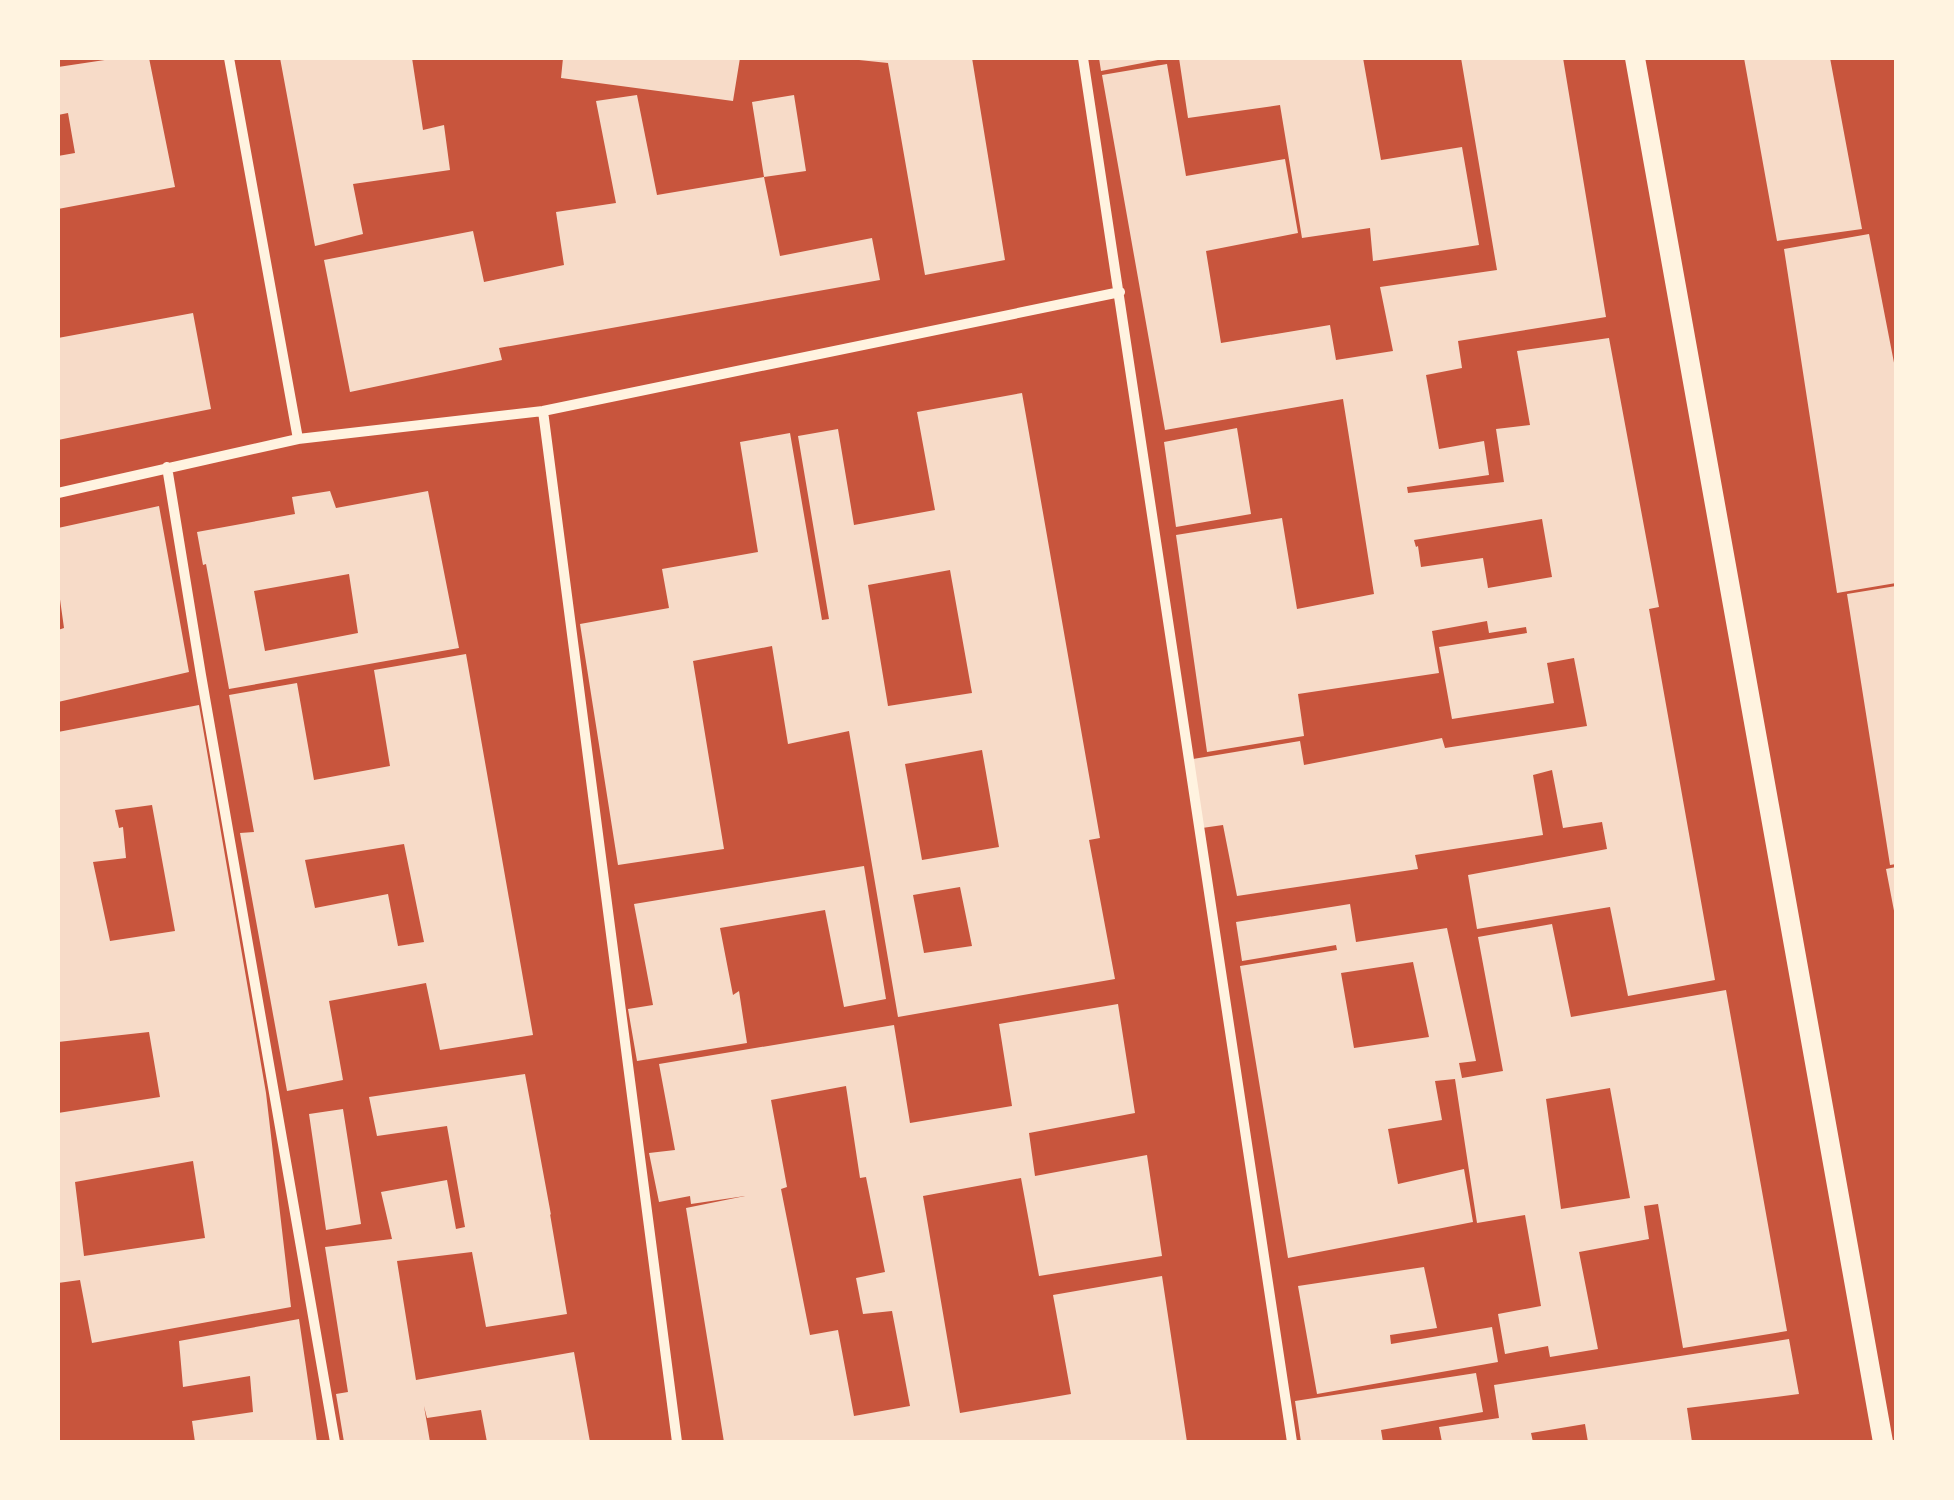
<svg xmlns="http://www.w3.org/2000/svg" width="1954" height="1500" font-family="Arial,sans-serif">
  <rect width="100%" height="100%" fill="#c8553d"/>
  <path fill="#f7dbc8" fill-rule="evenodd" d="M 118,58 L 149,58 L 175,187 L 58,209 L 58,156 L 75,153 L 68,113 L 58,115 L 58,67 Z
    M 280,58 L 412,58 L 423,130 L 444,125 L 450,170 L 353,184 L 363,234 L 315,246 Z
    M 563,58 L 740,58 L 733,101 L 561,78 Z
    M 859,58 L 972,58 L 1005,260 L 925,275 L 888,63 L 859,60 Z
    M 1099,58 L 1163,58 L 1163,59 L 1101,71 Z
    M 1179,58 L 1363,58 L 1381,160 L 1462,147 L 1479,245 L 1373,261 L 1370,228 L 1302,238 L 1280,105 L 1188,118 Z
    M 1461,58 L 1563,58 L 1606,317 L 1458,341 L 1462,368 L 1426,375 L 1439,449 L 1484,441 L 1489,475 L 1407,487 L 1408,493 L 1504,482 L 1496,429 L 1530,425 L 1517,351 L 1609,338 L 1659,607 L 1649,609 L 1715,980 L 1628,996 L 1610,907 L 1477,929 L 1468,875 L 1607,849 L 1602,822 L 1563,828 L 1552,770 L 1533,775 L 1543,835 L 1415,855 L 1418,869 L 1237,896 L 1223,825 L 1202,828 L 1193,759 L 1300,741 L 1304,765 L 1442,738 L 1445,748 L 1587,726 L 1574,658 L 1547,663 L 1554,703 L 1452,719 L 1439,647 L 1527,633 L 1526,627 L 1489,633 L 1487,621 L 1432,631 L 1439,673 L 1298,694 L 1304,736 L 1207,752 L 1176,535 L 1282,518 L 1297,609 L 1374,594 L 1343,399 L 1165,430 L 1102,75 L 1167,64 L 1186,176 L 1285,159 L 1298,233 L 1206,251 L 1221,343 L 1330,325 L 1336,360 L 1393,351 L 1380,287 L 1497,270 ZM 1542,519 L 1552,577 L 1488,588 L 1483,558 L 1421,567 L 1418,546 L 1416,547 L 1414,540 Z
    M 1744,58 L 1830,58 L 1862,229 L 1777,241 Z
    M 637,95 L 657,195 L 764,177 L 780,256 L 872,238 L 880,280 L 499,348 L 502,360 L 350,392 L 324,260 L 473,231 L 484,282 L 564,265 L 556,212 L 616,203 L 596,101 Z
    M 794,95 L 806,171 L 764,177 L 752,102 Z
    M 1869,234 L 1896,373 L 1896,583 L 1837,593 L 1784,249 Z
    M 193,313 L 211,409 L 58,440 L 58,338 Z
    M 1022,393 L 1100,838 L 1089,840 L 1115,979 L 898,1017 L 849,731 L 788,744 L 772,646 L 693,661 L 724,849 L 618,865 L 580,624 L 669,608 L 662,569 L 758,552 L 740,442 L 790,433 L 822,620 L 829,619 L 798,436 L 838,429 L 854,525 L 935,510 L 917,412 ZM 950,570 L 972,693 L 888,706 L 868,585 ZM 982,750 L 999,847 L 922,860 L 905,764 ZM 960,887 L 972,946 L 924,953 L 913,895 Z
    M 1237,428 L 1251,514 L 1176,527 L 1164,442 Z
    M 330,491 L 336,508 L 428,491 L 459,648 L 229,689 L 206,564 L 203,565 L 197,532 L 295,514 L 292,497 ZM 349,574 L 358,633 L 265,651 L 254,591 Z
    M 159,506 L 189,672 L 58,702 L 58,630 L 64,628 L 58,585 L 58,528 Z
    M 1896,586 L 1896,864 L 1890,865 L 1847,594 Z
    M 466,654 L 533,1035 L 440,1050 L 426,983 L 329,1001 L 343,1080 L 287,1091 L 240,833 L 254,832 L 229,695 L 297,683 L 314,780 L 390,766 L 374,670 ZM 404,844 L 424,942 L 398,946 L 388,894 L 315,908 L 305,860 Z
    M 199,705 L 266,1093 L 291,1307 L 92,1343 L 80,1280 L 58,1283 L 58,1113 L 160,1097 L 149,1032 L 58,1042 L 58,732 ZM 152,805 L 175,931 L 110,941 L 93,862 L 126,858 L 123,827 L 119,828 L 115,810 ZM 193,1161 L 205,1238 L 84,1256 L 75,1182 Z
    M 864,866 L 886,999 L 844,1007 L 825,910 L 720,928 L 733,995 L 739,991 L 747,1043 L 637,1061 L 628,1009 L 653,1005 L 634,904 Z
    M 1896,867 L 1896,916 L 1895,916 L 1886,869 Z
    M 1350,904 L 1356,942 L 1447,928 L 1476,1061 L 1459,1063 L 1462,1078 L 1503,1071 L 1478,937 L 1552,924 L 1571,1017 L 1726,990 L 1787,1331 L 1683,1348 L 1658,1204 L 1644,1206 L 1649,1239 L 1579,1252 L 1598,1349 L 1550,1357 L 1548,1346 L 1505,1354 L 1498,1314 L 1541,1306 L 1525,1215 L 1477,1223 L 1455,1079 L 1435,1081 L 1442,1120 L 1388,1129 L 1398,1184 L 1464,1169 L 1473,1222 L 1288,1258 L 1240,966 L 1337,950 L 1336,945 L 1242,961 L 1236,922 ZM 1413,962 L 1429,1037 L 1354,1048 L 1341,973 ZM 1610,1088 L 1630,1198 L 1561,1209 L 1546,1099 Z
    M 1118,1004 L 1135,1113 L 1029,1133 L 1035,1176 L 1147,1155 L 1162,1256 L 1039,1276 L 1021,1178 L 923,1196 L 960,1413 L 1071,1394 L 1053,1295 L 1162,1276 L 1187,1442 L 724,1442 L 686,1208 L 745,1196 L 691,1204 L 690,1196 L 659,1202 L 649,1153 L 675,1150 L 659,1064 L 894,1025 L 910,1123 L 1012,1106 L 999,1024 ZM 846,1086 L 860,1178 L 866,1177 L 885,1272 L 856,1278 L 863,1314 L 892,1311 L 910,1406 L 854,1416 L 838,1330 L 810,1335 L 781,1189 L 787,1187 L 771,1100 Z
    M 525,1074 L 551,1215 L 550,1214 L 567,1314 L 486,1327 L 472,1252 L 397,1261 L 416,1380 L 574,1352 L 590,1442 L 487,1442 L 481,1410 L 427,1418 L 424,1406 L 430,1442 L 344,1442 L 336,1394 L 348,1392 L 325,1247 L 392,1239 L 381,1192 L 447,1180 L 456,1229 L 465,1227 L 447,1126 L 377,1136 L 369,1097 Z
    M 343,1109 L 361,1224 L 326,1230 L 309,1114 Z
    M 1424,1267 L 1437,1328 L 1390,1335 L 1391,1344 L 1492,1327 L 1498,1362 L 1317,1394 L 1298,1286 Z
    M 299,1319 L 317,1442 L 195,1442 L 192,1421 L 253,1412 L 250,1376 L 183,1387 L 179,1341 Z
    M 1789,1339 L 1799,1394 L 1687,1408 L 1692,1442 L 1588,1442 L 1585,1424 L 1531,1433 L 1533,1442 L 1442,1442 L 1439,1427 L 1499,1418 L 1494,1385 Z
    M 1476,1373 L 1483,1412 L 1381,1430 L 1383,1442 L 1301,1442 L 1295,1401 Z"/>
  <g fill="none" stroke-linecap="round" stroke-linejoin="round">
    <path stroke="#fff3e0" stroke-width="10" d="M 229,58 L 298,439
      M 1083,58 L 1292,1442
      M 543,411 L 677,1442
      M 167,467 L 201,675 L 335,1442
      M 58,493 L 298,439 L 543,411 L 1120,292"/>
    <path stroke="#fff3e0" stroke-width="20" d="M 1635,58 L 1883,1442"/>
  </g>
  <rect width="1954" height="1500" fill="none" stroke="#fff3e0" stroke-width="120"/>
</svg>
